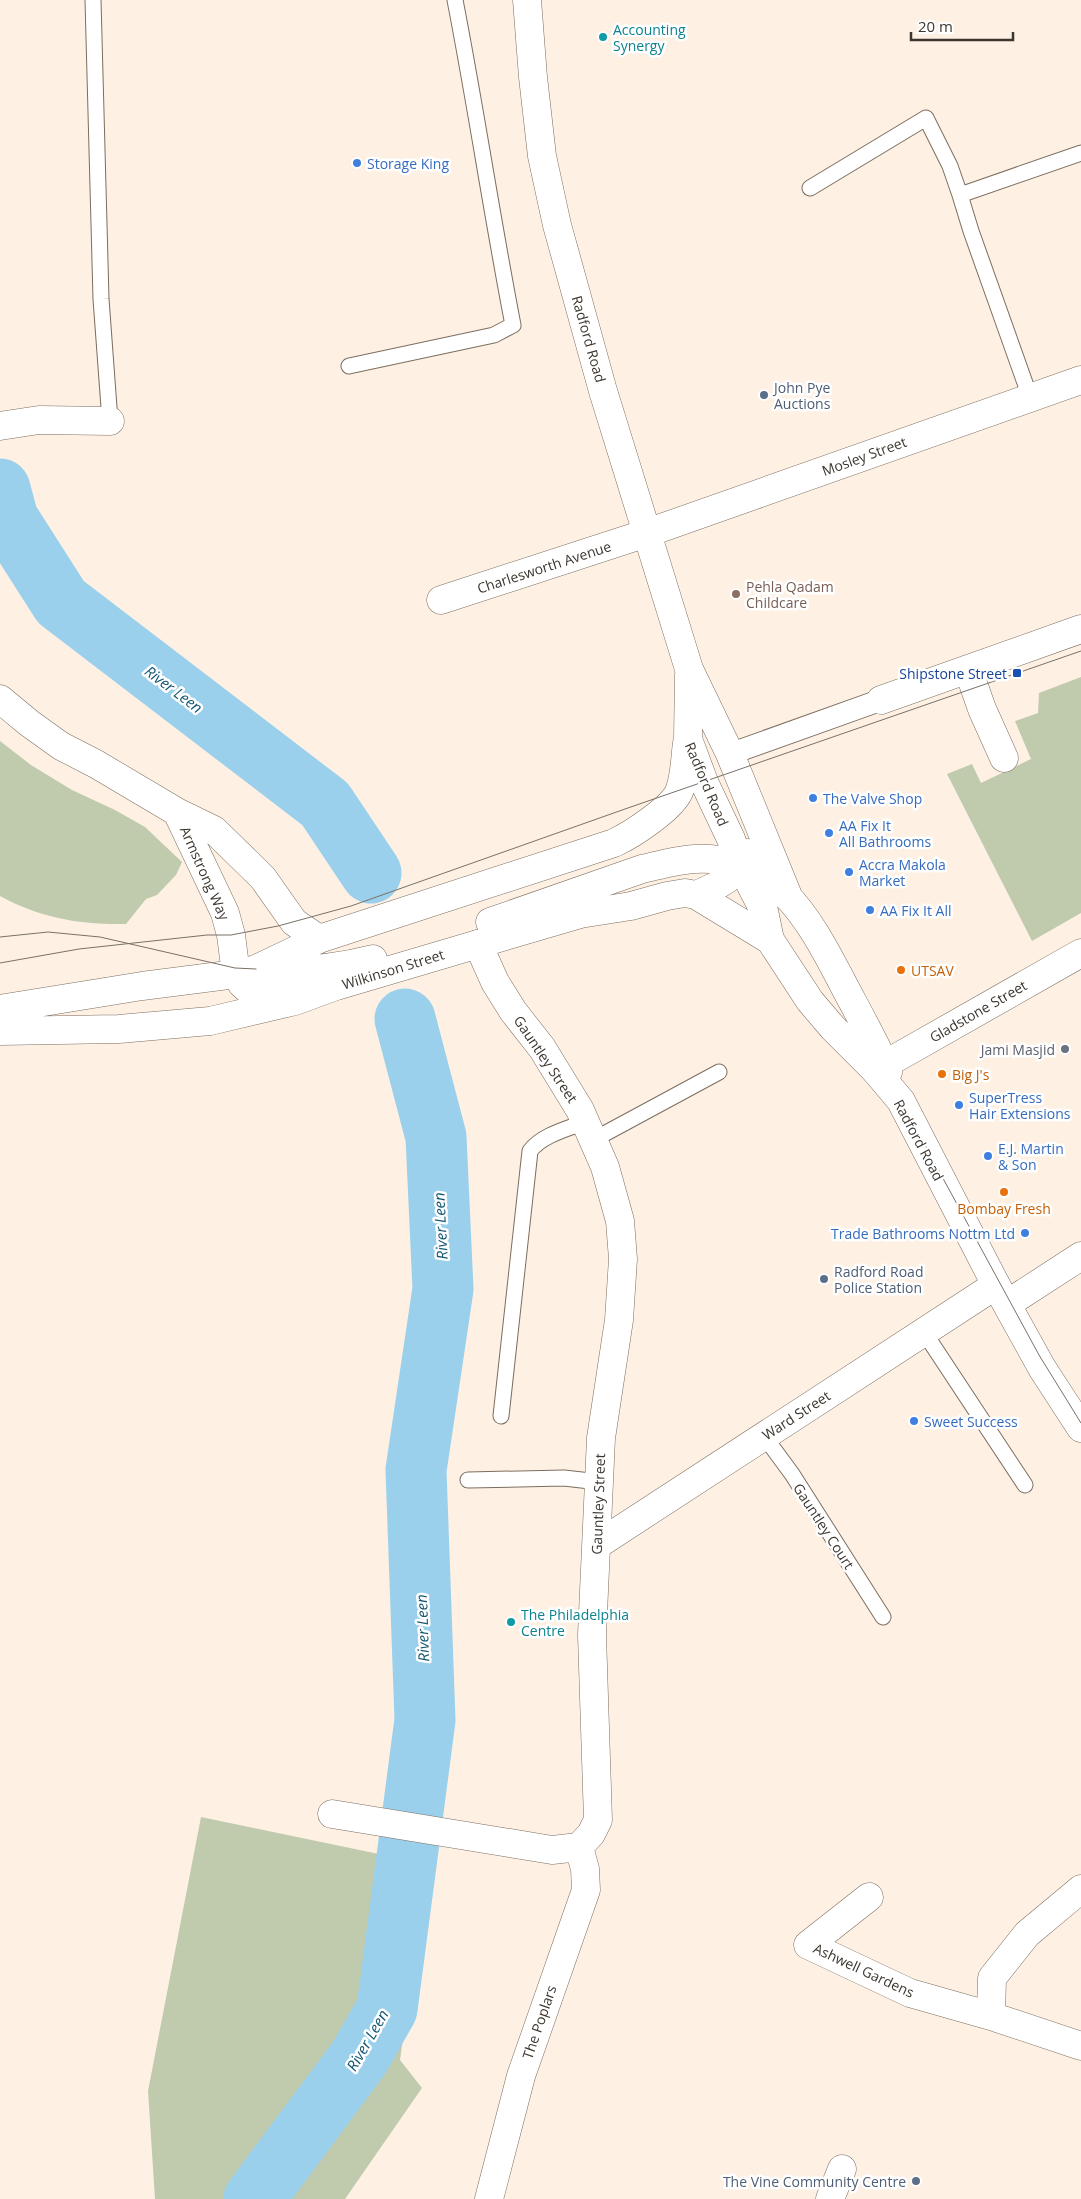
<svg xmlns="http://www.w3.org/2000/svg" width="1081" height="2199" font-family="'Open Sans',sans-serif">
  <rect width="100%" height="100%" fill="#fef1e4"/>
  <path fill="#c0cbad" d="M 1081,677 L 1081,913 L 1032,941 L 947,774 L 972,764 L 981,783 L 1031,759 L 1015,721 L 1038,713 L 1039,693 Z
    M 0,741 L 31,765 L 72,790 L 115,810 L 145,827 L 182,862 L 176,875 L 157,895 L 146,899 L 126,924 C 81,925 40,918 0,896 Z
    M 201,1817 L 427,1864 L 400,2060 L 422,2088 L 345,2199 L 155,2199 L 148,2091 Z"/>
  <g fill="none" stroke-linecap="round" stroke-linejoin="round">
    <path stroke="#9ad0ec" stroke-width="61" d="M 0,489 L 8,519 L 61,602 L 325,804 L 371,873
      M 254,2199 L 359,2058 L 387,2009 L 425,1720 L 416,1470 L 443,1289 L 436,1137 L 405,1019"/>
    <defs>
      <path id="service" d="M 93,0 L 101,299 L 110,421
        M 810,188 L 926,118 L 950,166 L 960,195
        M 349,366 L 494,335 L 513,325 C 492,217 476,108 455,0
        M 1030,397 L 971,231 L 960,195 L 1081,153
        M 593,1140 L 719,1072
        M 924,1332 L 1025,1485
        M 501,1416 L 530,1151 C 542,1135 567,1129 585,1122
        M 764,1436 L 792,1474 L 883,1617
        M 468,1480 L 564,1478 L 599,1482"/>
      <path id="pedestrian" d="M 730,754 L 881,700"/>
      <path id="minor" d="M 0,426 L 39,420 L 110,421
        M 441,600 L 647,533 L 1081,380
        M 968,669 L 982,709 L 1004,758
        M 0,699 L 29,723 L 61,746 L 96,764 L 177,812 L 214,830 L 263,878 L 294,922 L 319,939
        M 881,700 L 1081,629
        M 177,812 L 225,913 L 231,935 L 236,974 L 242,984 L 253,994 L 308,989
        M 875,1070 L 1081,953
        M 1007,1304 L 1081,1256
        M 597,1545 L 996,1285
        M 332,1814 L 552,1850 L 579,1847 L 591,1834 L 598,1820 L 592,1635 L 601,1438 L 619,1320 L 623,1259 L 620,1221 L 605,1167 L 580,1110 L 542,1048 L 513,1011 L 495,982 L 478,944
        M 1081,1889 L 1027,1934 L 992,1978 L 991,2016 L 1081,2046
        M 869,1897 L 808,1945 L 910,1993 L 991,2016
        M 489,2199 L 521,2076 L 586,1890 L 585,1869 L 579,1847
        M 830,2199 L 842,2169"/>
      <path id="tertiary" d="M 527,0 L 533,77 L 542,156 L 557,225 L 603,391 L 689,669 L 730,754 L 788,896
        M 689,675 L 688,739 L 704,782 L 731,839 L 741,866 L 764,911 L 770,940 L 810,1001 L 833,1028 L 875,1070 L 901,1101 L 996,1285 L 1042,1368 L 1081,1428
        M 696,895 C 722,884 735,878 747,853
        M 490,922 L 642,869 C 660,865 677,860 695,859 C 774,855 808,917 840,978 C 856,1009 874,1040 888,1072
        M 256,969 C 295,972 334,969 373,959
        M 0,1009 L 142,986 L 236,974 L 256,969 L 319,939 L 614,843 C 631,835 675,807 680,789 C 685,775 685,757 687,743
        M 0,1031 L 119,1029 L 210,1021 L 295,1001 L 336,986 L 580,914 L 631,906 L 667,896 L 685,893 L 696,895 L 770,940"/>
    </defs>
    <use href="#service" stroke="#7c6e5f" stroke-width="17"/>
    <use href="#pedestrian" stroke="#7c6e5f" stroke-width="23"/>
    <use href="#minor" stroke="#7c6e5f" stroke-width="29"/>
    <use href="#tertiary" stroke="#7c6e5f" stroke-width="29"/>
    <use href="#service" stroke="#fff" stroke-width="15"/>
    <use href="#pedestrian" stroke="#fff" stroke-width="21"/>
    <use href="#minor" stroke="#fff" stroke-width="28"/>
    <use href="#tertiary" stroke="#fff" stroke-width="28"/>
    <path stroke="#797168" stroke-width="1" d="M 0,937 L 48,932 L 100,937 L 235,968 L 256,969
      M 0,963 L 79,949 L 207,935 L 231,935 L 278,926 L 351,906 L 625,809 L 1081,651
      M 901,1101 L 1039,1355 L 1081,1423"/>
  </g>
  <g fill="#0f9aa8" stroke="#fff" stroke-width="2">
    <circle cx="603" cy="37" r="5"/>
    <circle cx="511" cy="1622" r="5"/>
  </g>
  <g fill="#3f7fe0" stroke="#fff" stroke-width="2">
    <circle cx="357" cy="163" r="5"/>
    <circle cx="813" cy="798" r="5"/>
    <circle cx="829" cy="833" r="5"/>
    <circle cx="849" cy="872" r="5"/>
    <circle cx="870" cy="910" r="5"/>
    <circle cx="959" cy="1105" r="5"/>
    <circle cx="988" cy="1156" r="5"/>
    <circle cx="1025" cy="1233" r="5"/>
    <circle cx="914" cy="1421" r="5"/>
  </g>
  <g fill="#5c6f8a" stroke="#fff" stroke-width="2">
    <circle cx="764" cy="395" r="5"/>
    <circle cx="824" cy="1279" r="5"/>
    <circle cx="916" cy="2181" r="5"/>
  </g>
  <circle fill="#8d6e63" stroke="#fff" stroke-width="2" cx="736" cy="594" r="5"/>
  <rect fill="#1a4fb4" stroke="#fff" stroke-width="2" x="1012" y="668" width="10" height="10" rx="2.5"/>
  <g fill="#e8710a" stroke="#fff" stroke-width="2">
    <circle cx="901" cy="970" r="5"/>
    <circle cx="942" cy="1074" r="5"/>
    <circle cx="1004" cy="1192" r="5"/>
  </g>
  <circle fill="#6b7280" stroke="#fff" stroke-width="2" cx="1065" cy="1049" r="5"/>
  <g text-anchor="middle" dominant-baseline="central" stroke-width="5" stroke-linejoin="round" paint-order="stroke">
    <g font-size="14" fill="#0d838f" stroke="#fff" text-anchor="start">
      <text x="613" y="29">Accounting<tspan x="613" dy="16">Synergy</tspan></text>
      <text x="521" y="1614">The Philadelphia<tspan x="521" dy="16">Centre</tspan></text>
    </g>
    <g font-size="14" fill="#366cbe" stroke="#fff" text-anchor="start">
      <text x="367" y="163">Storage King</text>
      <text x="823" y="798">The Valve Shop</text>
      <text x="839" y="825">AA Fix It<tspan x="839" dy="16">All Bathrooms</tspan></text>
      <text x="859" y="864">Accra Makola<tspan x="859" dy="16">Market</tspan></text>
      <text x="880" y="910">AA Fix It All</text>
      <text x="969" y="1097">SuperTress<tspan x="969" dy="16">Hair Extensions</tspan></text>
      <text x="998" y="1148">E.J. Martin<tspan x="998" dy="16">&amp; Son</tspan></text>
      <text x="1015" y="1233" text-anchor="end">Trade Bathrooms Nottm Ltd</text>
      <text x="924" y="1421">Sweet Success</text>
    </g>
    <g font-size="14" fill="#3c362f" stroke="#fff">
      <text transform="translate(589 339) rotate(74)">Radford Road</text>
      <text transform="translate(864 456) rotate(-20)">Mosley Street</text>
      <text transform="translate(544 567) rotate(-18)">Charlesworth Avenue</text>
      <text transform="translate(707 784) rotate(67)">Radford Road</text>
      <text transform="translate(205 873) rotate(66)">Armstrong Way</text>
      <text transform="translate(393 969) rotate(-17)">Wilkinson Street</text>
      <text transform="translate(978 1011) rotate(-30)">Gladstone Street</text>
      <text transform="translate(546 1059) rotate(56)">Gauntley Street</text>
      <text transform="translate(919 1140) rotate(62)">Radford Road</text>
      <text transform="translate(796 1415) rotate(-33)">Ward Street</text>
      <text transform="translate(598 1504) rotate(-88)">Gauntley Street</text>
      <text transform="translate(824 1526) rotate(57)">Gauntley Court</text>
      <text transform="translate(864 1970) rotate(25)">Ashwell Gardens</text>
      <text transform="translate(539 2022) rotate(-71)">The Poplars</text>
    </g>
    <g font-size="14" fill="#4e5e75" stroke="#fff" text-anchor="start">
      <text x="774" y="387">John Pye<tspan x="774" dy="16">Auctions</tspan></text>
      <text x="834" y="1271">Radford Road<tspan x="834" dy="16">Police Station</tspan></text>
      <text x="906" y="2181" text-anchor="end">The Vine Community Centre</text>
    </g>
    <g font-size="14" fill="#785e54" stroke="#fff" text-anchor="start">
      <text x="746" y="586">Pehla Qadam<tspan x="746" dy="16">Childcare</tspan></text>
    </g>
    <g font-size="14" fill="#164399" stroke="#fff" text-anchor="end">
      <text x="1007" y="673">Shipstone Street</text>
    </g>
    <g font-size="14" fill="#c56008" stroke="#fff" text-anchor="start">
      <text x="911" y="970">UTSAV</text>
      <text x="952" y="1074">Big J's</text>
      <text x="1004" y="1208" text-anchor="middle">Bombay Fresh</text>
    </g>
    <g font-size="14" fill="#5b616d" stroke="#fff" text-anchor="end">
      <text x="1055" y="1049">Jami Masjid</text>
    </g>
    <g font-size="15" font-style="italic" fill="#145773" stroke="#fff">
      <text transform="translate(174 689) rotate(37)">River Leen</text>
      <text transform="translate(440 1226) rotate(-93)">River Leen</text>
      <text transform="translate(422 1628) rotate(-92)">River Leen</text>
      <text transform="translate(367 2040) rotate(-60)">River Leen</text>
    </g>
  </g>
  <path d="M911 32v8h102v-8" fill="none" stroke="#3c362f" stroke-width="2.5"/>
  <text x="918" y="32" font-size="15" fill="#3c362f" stroke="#ffffff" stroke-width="4" paint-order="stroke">20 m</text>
</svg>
